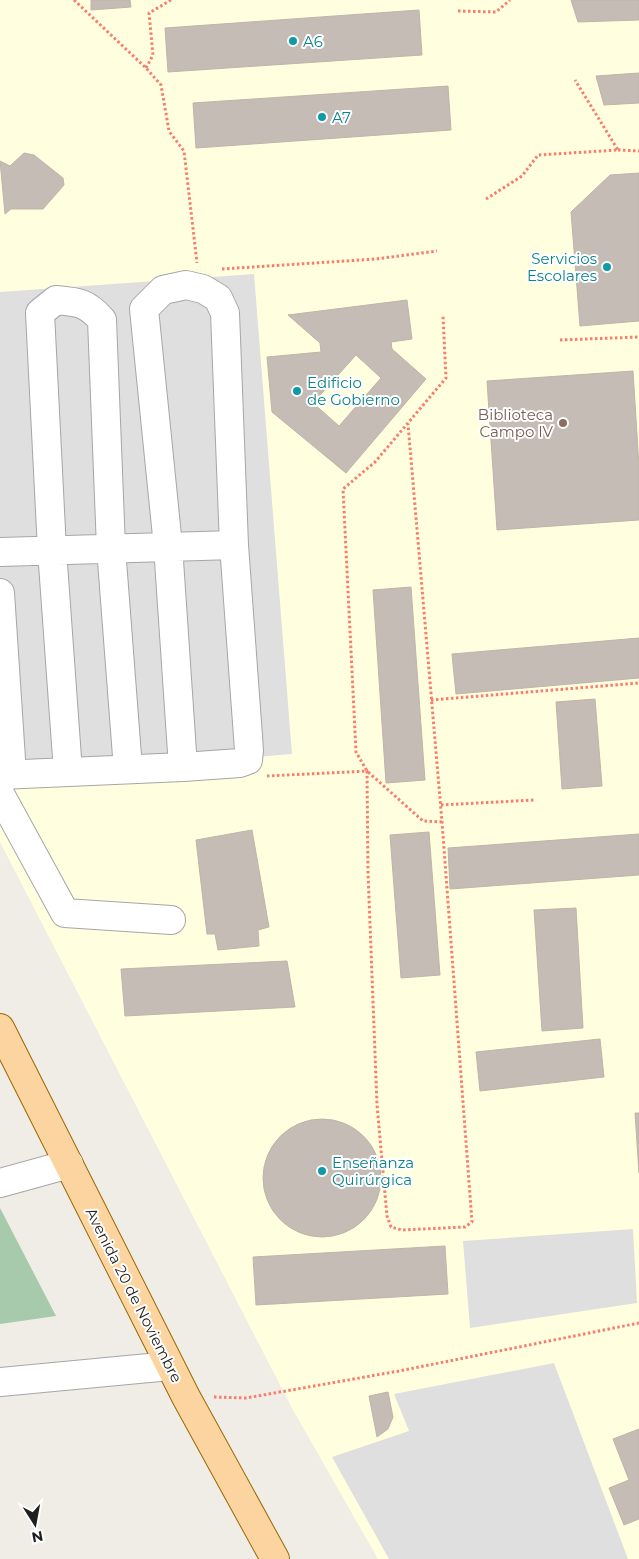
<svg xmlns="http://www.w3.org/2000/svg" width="639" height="1559" font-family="Montserrat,sans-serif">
  <rect width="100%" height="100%" fill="#f0ece6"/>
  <path fill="#ffffe0" d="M 0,0 L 639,0 L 639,1559 L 378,1559 L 293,1410 L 0,842 Z"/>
  <path fill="#a7c9ac" d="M 0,1208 L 56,1316 L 0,1324 Z"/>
  <path fill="#dfdfdf" d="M 254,274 L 292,754 L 14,777 L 0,651 L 0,292 Z
    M 633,1229 L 637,1303 L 470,1328 L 463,1241 Z
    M 554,1363 L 628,1559 L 389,1559 L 332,1457 L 409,1431 L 394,1394 Z"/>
  <path fill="#c5bcb5" stroke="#c1b3a8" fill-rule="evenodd" d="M 91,0 L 130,0 L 131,7 L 91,10 Z
    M 571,0 L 639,0 L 639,20 L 578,22 Z
    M 419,10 L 422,55 L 168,72 L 165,28 Z
    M 639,73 L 639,103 L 604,105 L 596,76 Z
    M 448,86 L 451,130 L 196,148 L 193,103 Z
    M 24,153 L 34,155 L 63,178 L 64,185 L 43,209 L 11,209 L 5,214 L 0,161 L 10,166 Z
    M 639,173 L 639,321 L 580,326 L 571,212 L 610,175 Z
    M 407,300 L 412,339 L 391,342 L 392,349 L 426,379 L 346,473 L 272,412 L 267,357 L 321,352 L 320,343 L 288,315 ZM 356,355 L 381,378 L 339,426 L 313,403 Z
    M 633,371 L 639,466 L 639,520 L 497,530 L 487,381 Z
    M 411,587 L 425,780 L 386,783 L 373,590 Z
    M 639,638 L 639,678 L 456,694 L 452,654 Z
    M 595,699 L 602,786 L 562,789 L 556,702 Z
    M 252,830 L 269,927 L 258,930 L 259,946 L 218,950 L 215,934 L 207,934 L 196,840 Z
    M 429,832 L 440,975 L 401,978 L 390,835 Z
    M 639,834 L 639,875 L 450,889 L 448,848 Z
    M 576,908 L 583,1028 L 542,1031 L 534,910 Z
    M 287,961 L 295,1007 L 125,1016 L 121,969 Z
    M 600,1039 L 604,1077 L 480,1091 L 476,1052 Z
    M 635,1113 L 639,1113 L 639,1173 Z
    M263 1178a59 59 0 1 1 118 0a59 59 0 1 1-118 0Z
    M 445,1246 L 448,1294 L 256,1305 L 253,1257 Z
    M 388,1392 L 393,1417 L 388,1429 L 377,1437 L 369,1396 Z
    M 639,1429 L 639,1519 L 624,1525 L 609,1488 L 629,1480 L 613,1439 Z"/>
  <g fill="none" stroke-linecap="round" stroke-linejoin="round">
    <defs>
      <path id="minor" d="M 0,552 L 234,545 L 225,313 L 218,298 L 203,289 L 186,285 L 163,290 L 144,309 L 168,546 L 183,767 L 240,763 L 248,760 L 249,750 L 234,545
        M 0,593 L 12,774
        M 68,772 L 52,550 L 40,313 L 56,300 C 78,302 86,302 102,320 L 111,548 L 128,769
        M 0,775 L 183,767
        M 0,794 L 65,913 L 171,920
        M 0,1183 L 69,1164
        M 0,1382 L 170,1366"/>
      <path id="major" d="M 0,1028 L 186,1397 L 275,1559"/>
    </defs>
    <use href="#minor" stroke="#a6a6a6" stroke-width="30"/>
    <use href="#major" stroke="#996801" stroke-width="30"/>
    <path stroke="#f97d6e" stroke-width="3" stroke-dasharray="2.5 2.5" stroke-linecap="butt" d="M 74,0 L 146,68 L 161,85 L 169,131 L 184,151 L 197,263
      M 458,11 L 496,12 L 510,0
      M 146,68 L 153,55 L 149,13 L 171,0
      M 618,150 L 639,151
      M 486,199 L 522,176 L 538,155 L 618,150 L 575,80
      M 222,269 L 376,259 L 437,251
      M 560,340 L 639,337
      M 431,700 L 639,683
      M 267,776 L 367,771 L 368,872 L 377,1105 L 387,1216 L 391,1227 L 402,1230 L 465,1227 L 472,1222 L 442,822 L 408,424
      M 441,805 L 534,800
      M 442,822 L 423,821 L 367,771 L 356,752 L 343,489 L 375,462 L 446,378 L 443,316
      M 214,1397 L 246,1398 L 399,1371 L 639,1323"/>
    <use href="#minor" stroke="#fff" stroke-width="28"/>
    <use href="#major" stroke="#fbd49f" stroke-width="28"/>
  </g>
  <g fill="#0f9aa8" stroke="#fff" stroke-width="2">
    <circle cx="293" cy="41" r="5"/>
    <circle cx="322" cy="117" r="5"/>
    <circle cx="607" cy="267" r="5"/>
    <circle cx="297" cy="391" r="5"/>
    <circle cx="322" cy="1171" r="5"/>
  </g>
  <circle fill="#8d6e63" stroke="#fff" stroke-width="2" cx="563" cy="423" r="5"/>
  <g text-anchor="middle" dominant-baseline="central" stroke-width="4" stroke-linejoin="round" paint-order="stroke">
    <g font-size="15" fill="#0d838f" stroke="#fff" text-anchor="start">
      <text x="303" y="41">A6</text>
      <text x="332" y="117">A7</text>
      <text x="597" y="258" text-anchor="end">Servicios<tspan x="597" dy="17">Escolares</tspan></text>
      <text x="307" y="382">Edificio<tspan x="307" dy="17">de Gobierno</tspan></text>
      <text x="332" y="1162">Enseñanza<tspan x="332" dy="17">Quirúrgica</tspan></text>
    </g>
    <g font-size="15" fill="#785e54" stroke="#fff" text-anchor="end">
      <text x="553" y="414">Biblioteca<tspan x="553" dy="17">Campo IV</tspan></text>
    </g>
    <g font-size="15" fill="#1f1f1f" stroke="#fff">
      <text transform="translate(134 1295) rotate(63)">Avenida 20 de Noviembre</text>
    </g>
  </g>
  <g transform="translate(35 1524) rotate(169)" stroke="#ffffff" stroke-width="4" paint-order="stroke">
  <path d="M0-4L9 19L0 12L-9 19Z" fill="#1f1f1f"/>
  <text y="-8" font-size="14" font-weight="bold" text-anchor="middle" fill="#1f1f1f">N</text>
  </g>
</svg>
